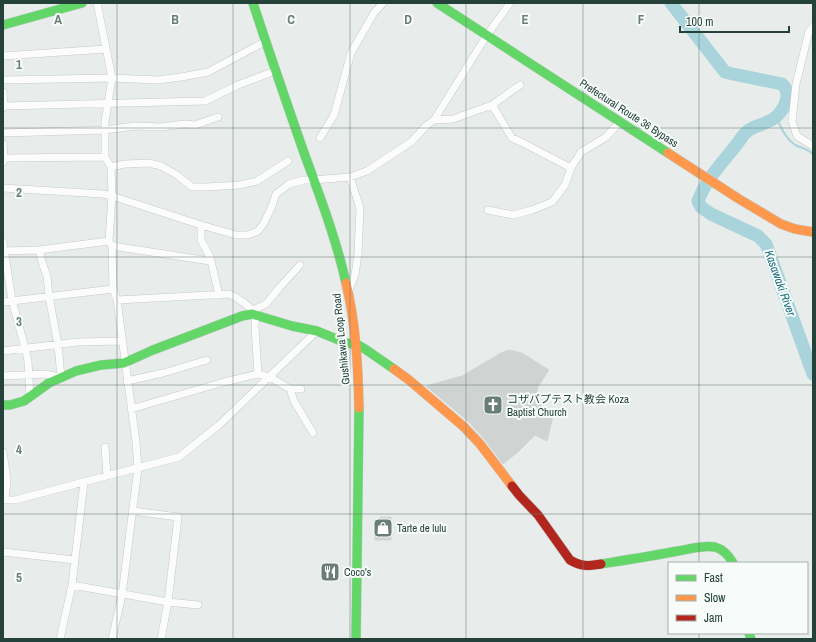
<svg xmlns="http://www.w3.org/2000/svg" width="816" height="642" font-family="'Archivo Narrow','Noto Sans JP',sans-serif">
  <rect width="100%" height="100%" fill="#e8edeb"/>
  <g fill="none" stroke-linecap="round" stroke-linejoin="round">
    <path stroke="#a9d4db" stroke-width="2" d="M 776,117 C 781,127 785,138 795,145 C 801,148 808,149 813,154"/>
    <path stroke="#a9d4db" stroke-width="13" d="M 671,3 L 725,72 L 733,74 L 782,84 C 792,93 785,108 777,116 C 770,123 757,125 749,130 C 744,133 740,140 737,144 C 723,162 706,179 698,201 L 701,207 L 711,214 L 758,236 L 766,244 L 813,374"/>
  </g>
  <path fill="#cfd4d2" stroke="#d1d6d4" d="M 509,350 L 522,353 L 549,370 L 538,387 L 537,392 L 539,401 L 544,410 L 553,416 L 547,441 L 535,435 L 518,452 L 503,464 L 485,440 L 469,422 L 426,386 L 462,376 L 501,353 Z
    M 380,517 L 391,517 L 391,540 L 375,540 L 375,530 L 380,530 Z"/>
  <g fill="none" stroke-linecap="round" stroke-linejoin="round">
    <defs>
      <path id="street" d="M 97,3 L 112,78 L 105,122 L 105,157 L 111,167 L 112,196 L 109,241 L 112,246 L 113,289 L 117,300 L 136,442 L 138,468 L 122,595 L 112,639
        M 813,27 L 809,31 L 796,84 L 792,121 L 797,136 L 813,146
        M 3,56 L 106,49
        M 3,80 L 112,78 L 158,80 L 181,77 L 208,72 L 266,41
        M 3,92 L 4,106 L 3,108
        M 492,105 L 512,138 L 521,142 L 571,168
        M 4,106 L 205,101 L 238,85 L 275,71
        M 434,120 L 453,119 L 492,105 L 520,85
        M 3,133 L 105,130 L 135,126 L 160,127 L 185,124 L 195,125 L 218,117
        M 320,138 L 334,115 L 351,53 L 374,13 L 383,3
        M 3,144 L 4,158 L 3,162
        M 4,158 L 105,157
        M 111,167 L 125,164 L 149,163 L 161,166 L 177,175 L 192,187 L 206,187 L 240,185 L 257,181 L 288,161
        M 3,188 L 103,194 L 112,196 L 201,225 L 236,235 L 248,235 L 258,231 L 264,223 L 272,206 L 276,194 L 289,184 L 304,180 L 313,180 L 350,177 L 367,171 L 411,142 L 427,125 L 434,120 L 487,35 L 510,3
        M 488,210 L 513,215 L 532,210 L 552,202 L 565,185 L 571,168 L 581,152 L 606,137 L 620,122
        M 201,225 L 201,240 L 210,257 L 219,295
        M 3,242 L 12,300 L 25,348 L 28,361 L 30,396
        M 112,246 L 210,261
        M 3,251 L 39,250 L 109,241
        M 348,292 L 355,275 L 358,254 L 360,208 L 350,177
        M 117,300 L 229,294 C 240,299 249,305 256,315 L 255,326 L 258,374
        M 3,302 L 113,289
        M 253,310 L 266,304 L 279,288 L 300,265
        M 3,351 L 78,342 L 122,341
        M 3,376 L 44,374 L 61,377 L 58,345 L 49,296 L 47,276 L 42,262 L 39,250
        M 127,381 L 163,373 L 207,360
        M 290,389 L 301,389
        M 131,409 L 224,382 L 258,374 L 270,377 L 290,389 L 294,401 L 313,433
        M 105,447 L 107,476
        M 3,452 L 7,480 L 5,500
        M 3,500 L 15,500 L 179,457 L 219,425 L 317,331
        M 133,511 L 178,517 L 168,602 L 161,639
        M 3,552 L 75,560
        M 72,585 L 168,602 L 198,605
        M 60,639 L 72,585 L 84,482"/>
      <path id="fast" d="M 253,3 C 269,52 286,101 303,150 C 319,194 336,238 346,283
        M 437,3 L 668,153
        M 3,25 L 82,3
        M 3,405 L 10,405 L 24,401 L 49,383 L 76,371 L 101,365 L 124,363 L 153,350 L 242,316 L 252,314 L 292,326 L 317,331 L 346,343 L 356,344 L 365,349 L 394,369
        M 601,564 C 626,560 652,556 678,551 C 690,549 703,545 715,547 C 723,549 729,556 733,563
        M 749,633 L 751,639
        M 356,639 L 359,408"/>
      <path id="slow" d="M 668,153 L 739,199 L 781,224 L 795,229 L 813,232
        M 346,283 C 356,324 358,366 359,408
        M 394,369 L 409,380 L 464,427 L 480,444 L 512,486"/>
      <path id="jam" d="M 512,486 L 519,495 L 538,515 L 570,560 C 582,567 587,566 601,564"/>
    </defs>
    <use href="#street" stroke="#c5cac8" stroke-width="8"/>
    <use href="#fast" stroke="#c3cbc8" stroke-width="10"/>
    <use href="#slow" stroke="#c3cbc8" stroke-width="10"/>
    <use href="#jam" stroke="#c3cbc8" stroke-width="10"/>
    <use href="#street" stroke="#fcfcfc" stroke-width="7"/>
    <use href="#fast" stroke="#63d668" stroke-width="9"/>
    <use href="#slow" stroke="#ff974d" stroke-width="9"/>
    <use href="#jam" stroke="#b3261e" stroke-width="9"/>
  </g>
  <path fill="none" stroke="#697e78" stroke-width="1" stroke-opacity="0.55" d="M 117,3 L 117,639M 233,3 L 233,639M 350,3 L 350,639M 466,3 L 466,639M 583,3 L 583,639M 699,3 L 699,563M 3,128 L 813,128M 3,257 L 813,257M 3,385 L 813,385M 3,514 L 813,514M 699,633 L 699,639"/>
  <defs>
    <symbol id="church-square" viewBox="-11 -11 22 22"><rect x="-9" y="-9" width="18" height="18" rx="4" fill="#697e78" stroke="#f7fbf9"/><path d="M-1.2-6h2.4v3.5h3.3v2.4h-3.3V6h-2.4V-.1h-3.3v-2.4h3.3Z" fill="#fff"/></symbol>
    <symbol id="shop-square" viewBox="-11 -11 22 22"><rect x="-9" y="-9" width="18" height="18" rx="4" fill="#697e78" stroke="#f7fbf9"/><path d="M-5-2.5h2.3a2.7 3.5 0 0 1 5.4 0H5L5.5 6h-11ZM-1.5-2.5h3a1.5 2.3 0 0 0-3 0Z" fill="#fff"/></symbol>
    <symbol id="restaurant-square" viewBox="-11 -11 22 22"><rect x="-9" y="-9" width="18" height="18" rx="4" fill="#697e78" stroke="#f7fbf9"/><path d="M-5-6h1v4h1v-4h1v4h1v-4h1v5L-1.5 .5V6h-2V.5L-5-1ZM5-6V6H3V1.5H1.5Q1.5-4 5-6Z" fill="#fff"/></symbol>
  </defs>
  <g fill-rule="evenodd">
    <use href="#church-square" x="482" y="394" width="22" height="22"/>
    <use href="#shop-square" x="372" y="517" width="22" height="22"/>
    <use href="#restaurant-square" x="319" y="561" width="22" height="22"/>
  </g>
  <g text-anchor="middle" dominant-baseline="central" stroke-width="4" stroke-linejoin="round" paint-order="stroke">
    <g font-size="11" fill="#24423a" stroke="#f7fbf9">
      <text transform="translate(629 113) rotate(33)">Prefectural Route 36 Bypass</text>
      <text transform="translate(341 339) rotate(-96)">Gushikawa Loop Road</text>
    </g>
    <g font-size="11" fill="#24423a" stroke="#f7fbf9" text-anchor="start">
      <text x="507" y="399">コザバプテスト教会 Koza<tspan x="507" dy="13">Baptist Church</tspan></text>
      <text x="397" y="528">Tarte de lulu</text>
      <text x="344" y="572">Coco's</text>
    </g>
    <g font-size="12" font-style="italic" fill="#1c6f80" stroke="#f7fbf9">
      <text transform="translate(780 283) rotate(70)">Kasawaki River</text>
    </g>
  </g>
  <g font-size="13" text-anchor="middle" font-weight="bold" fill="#697e78" stroke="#f7fbf9" stroke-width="4" stroke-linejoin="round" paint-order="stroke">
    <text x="58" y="24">A</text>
    <text x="175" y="24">B</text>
    <text x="291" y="24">C</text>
    <text x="408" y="24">D</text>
    <text x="525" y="24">E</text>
    <text x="641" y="24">F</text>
    <text x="19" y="69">1</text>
    <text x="19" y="197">2</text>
    <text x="19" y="326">3</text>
    <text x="19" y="454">4</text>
    <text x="19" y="582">5</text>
  </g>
  <rect width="816" height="642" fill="none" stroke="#24423a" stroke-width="8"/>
  <rect x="668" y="562" width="140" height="72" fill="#f7fbf9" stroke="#a3b1ad"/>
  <rect x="676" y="575" width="20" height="6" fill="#63d668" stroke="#a3b1ad"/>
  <text x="704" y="582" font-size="12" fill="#24423a">Fast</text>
  <rect x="676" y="595" width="20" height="6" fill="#ff974d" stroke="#a3b1ad"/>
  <text x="704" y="602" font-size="12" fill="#24423a">Slow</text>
  <rect x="676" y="615" width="20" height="6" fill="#b3261e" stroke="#a3b1ad"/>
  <text x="704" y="622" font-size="12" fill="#24423a">Jam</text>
  <path d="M680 26v6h109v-6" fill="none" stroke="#24423a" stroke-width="2"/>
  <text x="686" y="26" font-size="12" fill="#24423a" stroke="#f7fbf9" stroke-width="3" paint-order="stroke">100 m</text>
</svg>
